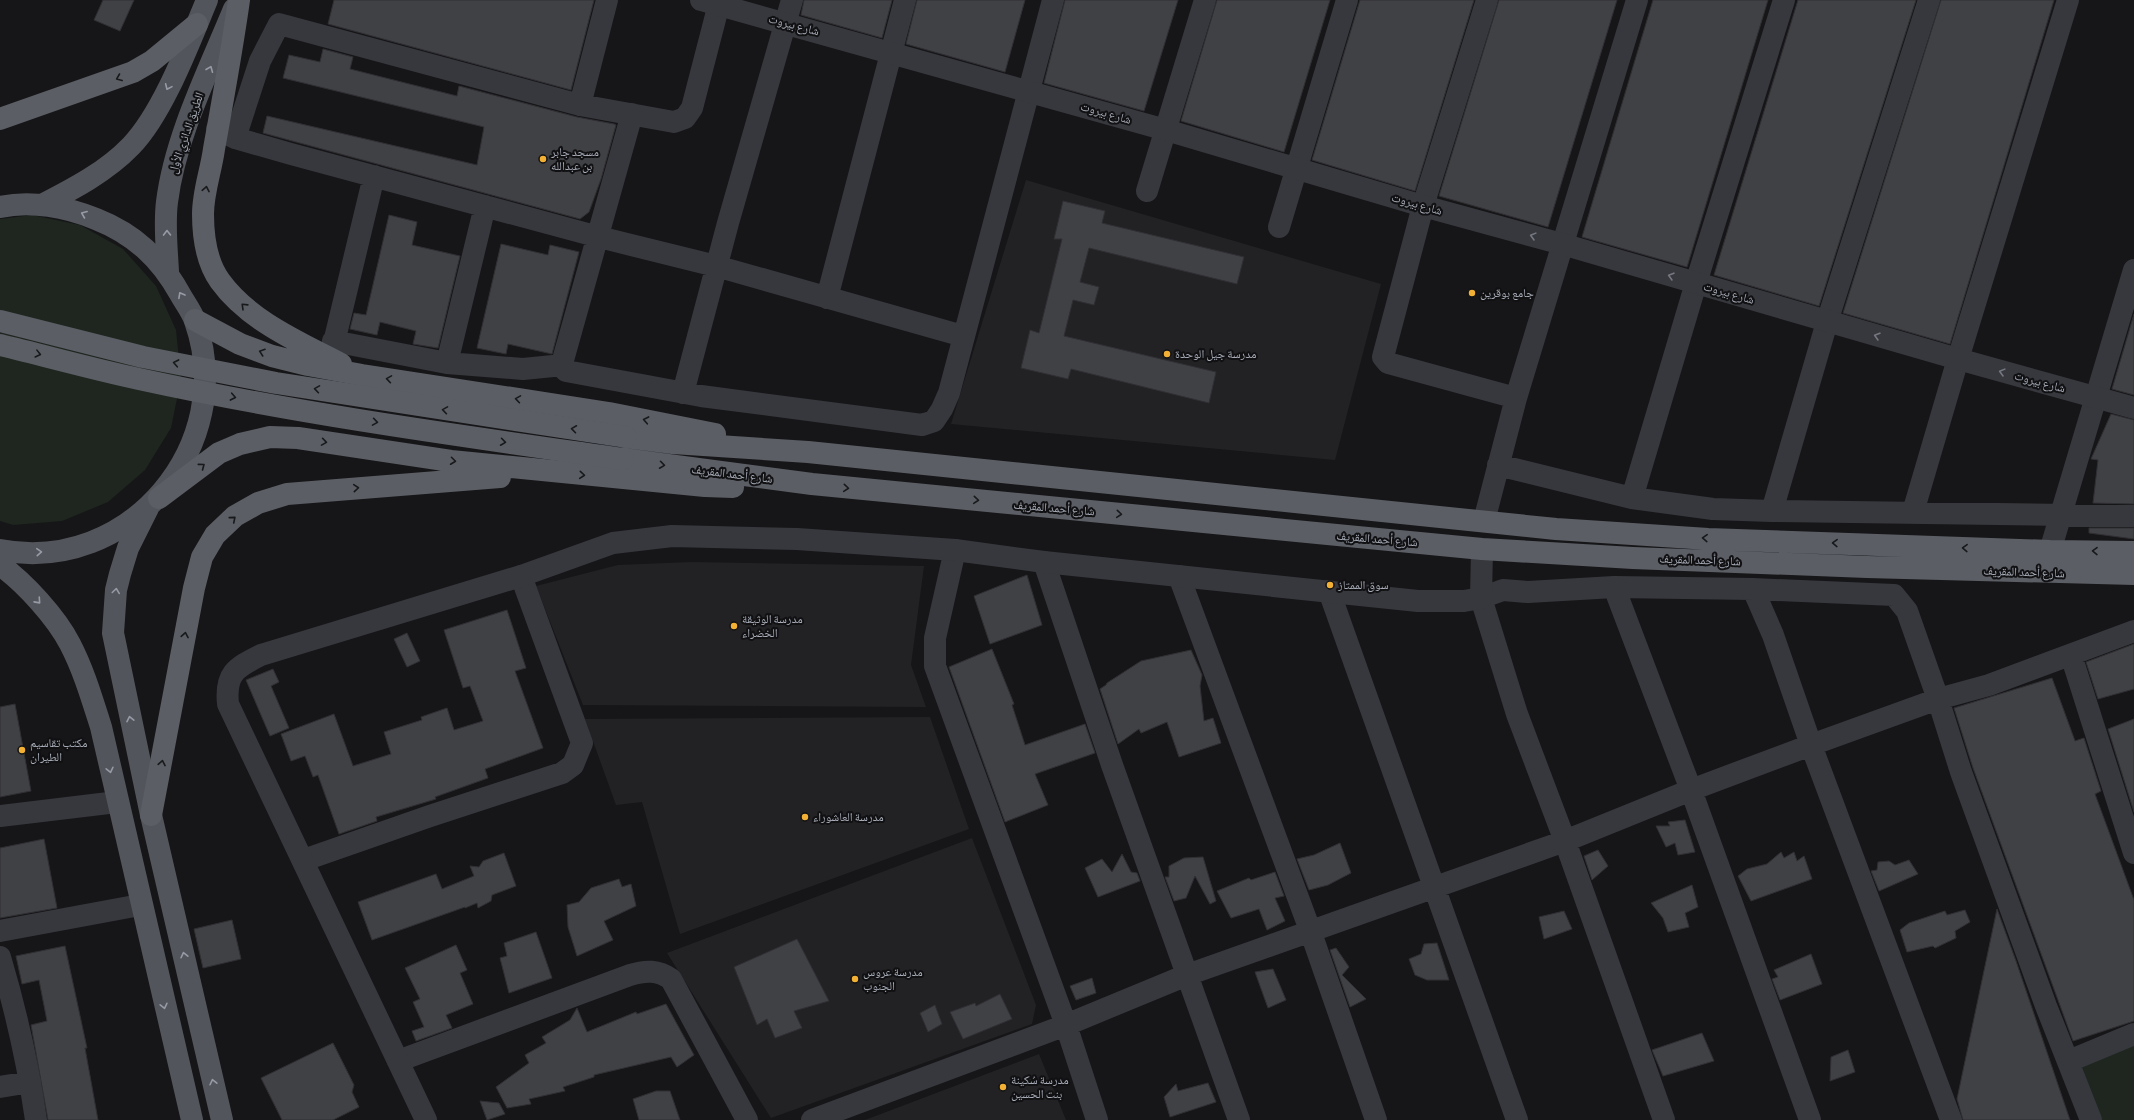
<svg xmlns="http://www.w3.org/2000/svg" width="2134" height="1120" font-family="'Alegreya Sans','Noto Naskh Arabic',sans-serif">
  <rect width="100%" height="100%" fill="#161618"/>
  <path fill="#222225" d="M 1026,180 L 1381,284 L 1335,460 L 951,424 Z
    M 691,562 L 924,566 L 911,665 L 926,707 L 583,705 L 536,586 L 618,565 Z
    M 930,717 L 969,829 L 680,934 L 642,802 L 616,805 L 585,719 Z
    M 972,838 L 1036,1005 L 1032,1024 L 771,1118 L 667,953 Z
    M 1039,1054 L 1066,1120 L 865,1120 Z"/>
  <path fill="#1e261f" d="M 32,215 L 80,225 L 123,249 L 156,286 L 176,330 L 181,379 L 171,428 L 145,470 L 108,502 L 62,521 L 13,525 L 0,521 L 0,219 Z
    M 2134,1034 L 2134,1120 L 2092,1120 L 2070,1061 Z"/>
  <path fill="#404145" stroke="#303034" d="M 103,0 L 134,0 L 120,31 L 94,20 Z
    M 334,0 L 594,0 L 571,90 L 328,24 Z
    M 804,0 L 892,0 L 882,38 L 801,15 Z
    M 917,0 L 1025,0 L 1005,72 L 906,44 Z
    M 1065,0 L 1178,0 L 1144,111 L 1044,83 Z
    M 1217,0 L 1330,0 L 1284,152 L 1181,121 Z
    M 1360,0 L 1474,0 L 1415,191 L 1312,160 Z
    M 1499,0 L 1617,0 L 1548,227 L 1439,196 Z
    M 1653,0 L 1768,0 L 1687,267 L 1582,237 Z
    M 1798,0 L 1916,0 L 1819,306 L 1714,275 Z
    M 1941,0 L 2054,0 L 1950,344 L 1843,313 Z
    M 323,49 L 353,57 L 350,69 L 457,96 L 459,86 L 577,117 L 614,124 L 616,125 L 601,179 L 589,212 L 580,219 L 263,133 L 267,116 L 477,165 L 484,127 L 283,78 L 289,55 L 320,62 Z
    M 1063,201 L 1105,211 L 1102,223 L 1244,257 L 1237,284 L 1089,248 L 1080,282 L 1099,287 L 1094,305 L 1073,300 L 1064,336 L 1216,372 L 1209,403 L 1071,369 L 1068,379 L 1021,368 L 1030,330 L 1039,333 L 1062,239 L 1054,239 Z
    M 389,215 L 417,222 L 412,245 L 460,256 L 438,348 L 413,344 L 416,331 L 380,322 L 377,335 L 350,329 L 354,313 L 366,315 Z
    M 501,244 L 548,255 L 550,245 L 579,252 L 552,354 L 508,344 L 506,354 L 477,348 Z
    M 2134,314 L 2134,395 L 2112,389 Z
    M 2111,414 L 2134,420 L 2134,504 L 2093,503 L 2098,460 L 2091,459 Z
    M 2089,528 L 2134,528 L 2134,539 L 2089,533 Z
    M 1027,575 L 1042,625 L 990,644 L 974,596 Z
    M 507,610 L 526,668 L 515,671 L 543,748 L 485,769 L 488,778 L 435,797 L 436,799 L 376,817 L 377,821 L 339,834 L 318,775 L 313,777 L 305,756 L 291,761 L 281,734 L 334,714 L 353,766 L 391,754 L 384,732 L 422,720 L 421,717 L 447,708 L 454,730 L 483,721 L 470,686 L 463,688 L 444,630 Z
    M 407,633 L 420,661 L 407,667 L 394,639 Z
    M 2134,644 L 2134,689 L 2098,699 L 2086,662 Z
    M 992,649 L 1014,704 L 1012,705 L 1025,745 L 1085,724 L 1095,753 L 1035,774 L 1048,805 L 1005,822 L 949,667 Z
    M 1191,650 L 1202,675 L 1200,686 L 1204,721 L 1213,718 L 1221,743 L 1179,757 L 1167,722 L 1141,733 L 1139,729 L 1118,744 L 1100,689 L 1106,685 L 1107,683 L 1141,661 Z
    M 273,669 L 279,682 L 271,686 L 289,728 L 270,736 L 246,680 Z
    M 2052,678 L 2075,741 L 2084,738 L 2101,791 L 2095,794 L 2134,900 L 2134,1021 L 2073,1041 L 1973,768 L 1954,708 Z
    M 15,704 L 31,791 L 0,797 L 0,707 Z
    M 2134,719 L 2134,812 L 2108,729 Z
    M 1685,820 L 1695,852 L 1678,855 L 1675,843 L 1666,847 L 1656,826 L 1670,826 L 1668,822 Z
    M 44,839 L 57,908 L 0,918 L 0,848 Z
    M 1340,843 L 1351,873 L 1328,885 L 1309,890 L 1297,859 L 1314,855 Z
    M 1598,850 L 1608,866 L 1592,880 L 1584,856 Z
    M 1781,852 L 1784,858 L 1794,852 L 1797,861 L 1804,856 L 1812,879 L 1751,901 L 1738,876 L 1747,869 L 1767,864 Z
    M 504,853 L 516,886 L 492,895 L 491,901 L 478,908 L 477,903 L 465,908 L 465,907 L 372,940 L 358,902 L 436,874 L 442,889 L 474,876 L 470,866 L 479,867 L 483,861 Z
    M 1122,854 L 1131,872 L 1137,873 L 1140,881 L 1098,897 L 1085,868 L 1102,859 L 1112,872 Z
    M 1203,857 L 1216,901 L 1210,904 L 1195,876 L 1186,898 L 1174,901 L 1165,877 L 1169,877 L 1169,866 L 1184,858 Z
    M 1909,860 L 1918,874 L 1879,891 L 1871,871 L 1877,870 L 1878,862 L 1889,861 L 1895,865 Z
    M 1275,872 L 1284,896 L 1275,898 L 1285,921 L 1267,930 L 1259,909 L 1231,918 L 1217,891 L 1249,878 L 1251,880 Z
    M 619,879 L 622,887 L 631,884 L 636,906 L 604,921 L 613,940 L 577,956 L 568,927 L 567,905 L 579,902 L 591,888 Z
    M 1692,885 L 1698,907 L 1685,913 L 1689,927 L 1668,932 L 1663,918 L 1651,903 Z
    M 1997,909 L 2016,961 L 2070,1120 L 1963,1120 L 1957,1099 Z
    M 1965,910 L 1970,922 L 1955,931 L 1956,938 L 1935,948 L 1933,946 L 1907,952 L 1900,930 L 1909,923 L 1945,911 L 1947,915 Z
    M 1564,911 L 1572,929 L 1544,939 L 1539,917 Z
    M 232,920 L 241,959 L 203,968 L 194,929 Z
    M 536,932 L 552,978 L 509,993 L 500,958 L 507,956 L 504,943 Z
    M 797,939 L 829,1001 L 794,1011 L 802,1028 L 775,1038 L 767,1019 L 757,1025 L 734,967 Z
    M 1437,943 L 1449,980 L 1427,980 L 1415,975 L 1409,959 L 1421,954 L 1424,944 Z
    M 456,945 L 467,970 L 460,973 L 473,1004 L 446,1015 L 452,1028 L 416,1041 L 412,1031 L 424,1027 L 413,1002 L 420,999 L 405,968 Z
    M 65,946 L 87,1048 L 85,1048 L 98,1120 L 48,1120 L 31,1025 L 47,1021 L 39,980 L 22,984 L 16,956 Z
    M 1336,948 L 1349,967 L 1342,975 L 1366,999 L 1350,1007 L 1330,950 Z
    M 1811,954 L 1822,984 L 1780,1000 L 1772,979 L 1778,977 L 1774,970 Z
    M 1273,969 L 1286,1000 L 1268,1008 L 1255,972 Z
    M 1092,978 L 1096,993 L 1076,1000 L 1070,986 Z
    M 1000,994 L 1012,1019 L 963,1039 L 950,1012 L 975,1003 L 976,1006 Z
    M 666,1004 L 694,1055 L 677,1067 L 671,1057 L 594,1075 L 594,1077 L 563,1087 L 565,1091 L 529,1099 L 531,1104 L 507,1108 L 496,1087 L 529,1063 L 525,1055 L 546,1043 L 542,1037 L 570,1020 L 577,1008 L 587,1032 L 636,1012 L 637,1014 Z
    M 935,1005 L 942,1024 L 928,1032 L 920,1013 Z
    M 1702,1033 L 1714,1061 L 1663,1076 L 1652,1050 Z
    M 333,1043 L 354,1085 L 352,1092 L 359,1107 L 333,1120 L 282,1120 L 261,1078 Z
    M 1848,1050 L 1855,1072 L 1830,1081 L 1831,1057 Z
    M 1208,1083 L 1216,1102 L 1170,1117 L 1164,1097 L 1176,1084 L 1178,1091 Z
    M 656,1091 L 670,1091 L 680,1120 L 639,1120 L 633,1099 Z
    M 480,1101 L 499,1103 L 505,1114 L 487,1120 Z"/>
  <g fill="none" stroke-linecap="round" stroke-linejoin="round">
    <path stroke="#37383d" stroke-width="22" d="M 1487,0 L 1423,206 L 1383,357 L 1388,363 L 1516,398
      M 580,105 L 607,0
      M 632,114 L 563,360 L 564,369 L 566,371 L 701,396 L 922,425 L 934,421 L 942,409 L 949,393 L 1053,0
      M 217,129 L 235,138 L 291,154 L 599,237 L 716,266 L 963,336
      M 235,138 L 260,61 L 279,24 L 580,105 L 674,122 L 685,118 L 692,108 L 720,0
      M 1147,191 L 1205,0
      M 1279,227 L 1347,0
      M 827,298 L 905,0
      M 333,341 L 447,363 L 523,369 L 563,365
      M 331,355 L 374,176
      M 447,363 L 485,206
      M 683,393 L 728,223 L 792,0
      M 1498,465 L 1632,498 L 1713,509 L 1772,511 L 2134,516
      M 1632,498 L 1696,283 L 1784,0
      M 1772,511 L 1827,322 L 1929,0
      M 1913,512 L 1958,359 L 2068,0
      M 1484,521 L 1516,398 L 1637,0
      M 955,550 L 935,638 L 935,666 L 1066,1025 L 1097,1120
      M 2050,551 L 2134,270
      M 1044,562 L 1112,765 L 1239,1120
      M 1179,576 L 1310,930 L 1376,1120
      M 1614,587 L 1691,790 L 1810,1120
      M 1753,589 L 1773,635 L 1811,745 L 1951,1120
      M 1329,591 L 1517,1120
      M 2071,655 L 2134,853
      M 0,816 L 117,802
      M 304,860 L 430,816 L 562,773 L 573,765 L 582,743 L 521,576
      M 0,931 L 140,905
      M 0,957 C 16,1011 28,1064 36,1120
      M 398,1061 L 630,975 C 646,970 658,970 671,979 L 747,1120
      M 2069,1061 L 2134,1034
      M 0,1087 L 30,1082
      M 812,1120 L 1066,1025 L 1187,975 L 1565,841 L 1691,790 L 1811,745 L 1938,699 L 1989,685 L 2134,631
      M 1664,1120 L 1565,841 L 1517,714 L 1481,598 L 1503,590 L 1528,592 L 1614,587 L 1753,589 L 1894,595 L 1907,611 L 1938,699 L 1961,772 L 2046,1006 L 2091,1120"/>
    <path stroke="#37383d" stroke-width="22" d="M 701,0 L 1166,130 L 1423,206 L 1562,244 L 1958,359 L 2134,408
      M 426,1120 L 228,704 C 225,674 235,668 261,655 L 521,576 L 613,543 L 672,536 L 797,539 L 955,550 L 1044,562 L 1418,601 L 1464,601 L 1481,598 L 1482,549"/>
    <path stroke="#53555c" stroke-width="22" d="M 42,205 C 73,189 106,172 131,146 C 163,113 189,43 207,0
      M 0,207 C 31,200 67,207 96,219 C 134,234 160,258 180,294 C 185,303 192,312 195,321 C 239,445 129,575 0,550
      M 168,272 C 167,250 164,225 167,202 C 175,137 209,70 234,9
      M 148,508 L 128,548 L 120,574 L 116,590 L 113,633 L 151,815 L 222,1120
      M 0,565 C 25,583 56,617 70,644 C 84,671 92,699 101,727 L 192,1120"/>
    <path stroke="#5b5e65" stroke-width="22" d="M 239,0 C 232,50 223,99 214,149 C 211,171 203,192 203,214 C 203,236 207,263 220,281 C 249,321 299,342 341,364
      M 0,119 L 133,72 L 152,61 L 197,24
      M 195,320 L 240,344 L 272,356 L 308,365 L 362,375 L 609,413 L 715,434
      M 626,437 L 673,443 L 808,452 L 1556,529 L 1708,539 L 2050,551 L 2134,552
      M 623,459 L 812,484 L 1482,549 L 1633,558 L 1867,567 L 2134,574
      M 159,498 L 219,453 L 240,444 L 270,437 L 298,438 L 451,461 L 705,486 L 733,487
      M 151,815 L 194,588 L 202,557 L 215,535 L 235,516 L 258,503 L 287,494 L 500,477"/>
    <path stroke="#5b5e65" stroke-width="22" d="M 0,321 L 143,357 L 276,383 L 626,437
      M 0,345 C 46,356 92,369 139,379 C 299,414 462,436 623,459"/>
  </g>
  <defs><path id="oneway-chevron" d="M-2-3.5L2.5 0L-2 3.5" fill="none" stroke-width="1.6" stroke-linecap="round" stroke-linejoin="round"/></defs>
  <g stroke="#979ba6">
    <use href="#oneway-chevron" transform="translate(210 69) rotate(-68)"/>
    <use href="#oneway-chevron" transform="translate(168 87) rotate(114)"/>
    <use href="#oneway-chevron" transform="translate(84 214) rotate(-158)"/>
    <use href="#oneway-chevron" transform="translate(167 233) rotate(-91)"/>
    <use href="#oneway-chevron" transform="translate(181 295) rotate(-119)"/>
    <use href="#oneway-chevron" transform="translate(39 552) rotate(-4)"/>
    <use href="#oneway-chevron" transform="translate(116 591) rotate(-82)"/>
    <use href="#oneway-chevron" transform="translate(38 601) rotate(48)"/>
    <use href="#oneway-chevron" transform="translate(130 719) rotate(-102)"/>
    <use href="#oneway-chevron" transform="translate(110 770) rotate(77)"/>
    <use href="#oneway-chevron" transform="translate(184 955) rotate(-103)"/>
    <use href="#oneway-chevron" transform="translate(164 1006) rotate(77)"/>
    <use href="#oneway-chevron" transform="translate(213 1082) rotate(-103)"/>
  </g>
  <g stroke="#18191b">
    <use href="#oneway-chevron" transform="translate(119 78) rotate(158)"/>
    <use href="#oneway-chevron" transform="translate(206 189) rotate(-79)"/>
    <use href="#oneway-chevron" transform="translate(244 306) rotate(-136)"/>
    <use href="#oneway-chevron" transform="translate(262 352) rotate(-161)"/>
    <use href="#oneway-chevron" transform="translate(38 354) rotate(14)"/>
    <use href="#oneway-chevron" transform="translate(176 363) rotate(-169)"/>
    <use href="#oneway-chevron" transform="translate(389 379) rotate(-171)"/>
    <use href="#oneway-chevron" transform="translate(317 389) rotate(-171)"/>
    <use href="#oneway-chevron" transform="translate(233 397) rotate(11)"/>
    <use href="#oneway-chevron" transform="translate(518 399) rotate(-171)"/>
    <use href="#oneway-chevron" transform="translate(445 410) rotate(-171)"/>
    <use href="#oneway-chevron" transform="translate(646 420) rotate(-169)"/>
    <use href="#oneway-chevron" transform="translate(375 422) rotate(9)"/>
    <use href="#oneway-chevron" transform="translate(574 429) rotate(-172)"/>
    <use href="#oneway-chevron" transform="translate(324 442) rotate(9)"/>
    <use href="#oneway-chevron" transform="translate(503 442) rotate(8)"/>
    <use href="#oneway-chevron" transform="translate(453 461) rotate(7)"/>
    <use href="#oneway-chevron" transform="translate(662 465) rotate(8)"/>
    <use href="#oneway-chevron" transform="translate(202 466) rotate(-37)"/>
    <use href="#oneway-chevron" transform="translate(582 475) rotate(5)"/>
    <use href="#oneway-chevron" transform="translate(356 488) rotate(-5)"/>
    <use href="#oneway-chevron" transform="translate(846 488) rotate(5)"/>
    <use href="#oneway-chevron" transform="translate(976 500) rotate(5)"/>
    <use href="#oneway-chevron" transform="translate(1119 514) rotate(5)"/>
    <use href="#oneway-chevron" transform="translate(233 519) rotate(-40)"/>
    <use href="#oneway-chevron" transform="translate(1705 538) rotate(-177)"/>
    <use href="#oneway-chevron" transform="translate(1835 543) rotate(-178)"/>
    <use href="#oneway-chevron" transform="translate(1965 548) rotate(-178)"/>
    <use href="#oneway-chevron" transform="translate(2095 551) rotate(-179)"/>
    <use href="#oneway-chevron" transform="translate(185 635) rotate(-80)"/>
    <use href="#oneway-chevron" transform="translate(162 763) rotate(-79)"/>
  </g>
  <g stroke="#757881">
    <use href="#oneway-chevron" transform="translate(1533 236) rotate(-165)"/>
    <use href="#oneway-chevron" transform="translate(1671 276) rotate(-164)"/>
    <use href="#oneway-chevron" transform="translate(1877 336) rotate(-164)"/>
    <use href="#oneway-chevron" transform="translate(2002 372) rotate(-165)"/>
  </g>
  <g fill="#f2b134" stroke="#111113" stroke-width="1.5">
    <circle cx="543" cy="159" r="4"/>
    <circle cx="1472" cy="293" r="4"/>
    <circle cx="1167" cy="354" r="4"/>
    <circle cx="1330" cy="585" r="4"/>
    <circle cx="734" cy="626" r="4"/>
    <circle cx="22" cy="750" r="4"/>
    <circle cx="805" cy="817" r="4"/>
    <circle cx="855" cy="979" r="4"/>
    <circle cx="1003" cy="1087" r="4"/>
  </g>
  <g text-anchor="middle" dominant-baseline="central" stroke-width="4" stroke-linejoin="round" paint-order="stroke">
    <g font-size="12" fill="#a8adb8" stroke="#111113">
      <text transform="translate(794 25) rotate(15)">شارع بيروت</text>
      <text transform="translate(1106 113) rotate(16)">شارع بيروت</text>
      <text transform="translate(186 133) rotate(-71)">الطريق الدائري الأول</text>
      <text transform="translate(1417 204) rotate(16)">شارع بيروت</text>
      <text transform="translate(1729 293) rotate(16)">شارع بيروت</text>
      <text transform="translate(2040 382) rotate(15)">شارع بيروت</text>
      <text transform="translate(732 474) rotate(7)">شارع أحمد المقريف</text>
      <text transform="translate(1054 508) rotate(5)">شارع أحمد المقريف</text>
      <text transform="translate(1377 539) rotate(5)">شارع أحمد المقريف</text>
      <text transform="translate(1700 560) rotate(2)">شارع أحمد المقريف</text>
      <text transform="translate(2024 572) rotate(2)">شارع أحمد المقريف</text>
    </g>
    <g font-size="12" fill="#a8adb8" stroke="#111113" text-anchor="start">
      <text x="551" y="152">مسجد جابر<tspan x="551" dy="14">بن عبدالله</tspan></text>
      <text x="1480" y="293">جامع بوقرين</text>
      <text x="1175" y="354">مدرسة جيل الوحدة</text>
      <text x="1338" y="585">سوق الممتاز</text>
      <text x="742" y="619">مدرسة الوثيقة<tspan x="742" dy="14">الخضراء</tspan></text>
      <text x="30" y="743">مكتب تقاسيم<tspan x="30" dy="14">الطيران</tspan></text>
      <text x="813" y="817">مدرسة العاشوراء</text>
      <text x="863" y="972">مدرسة عروس<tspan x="863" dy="14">الجنوب</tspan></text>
      <text x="1011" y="1080">مدرسة سُكينة<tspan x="1011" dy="14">بنت الحسين</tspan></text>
    </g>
  </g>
</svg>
